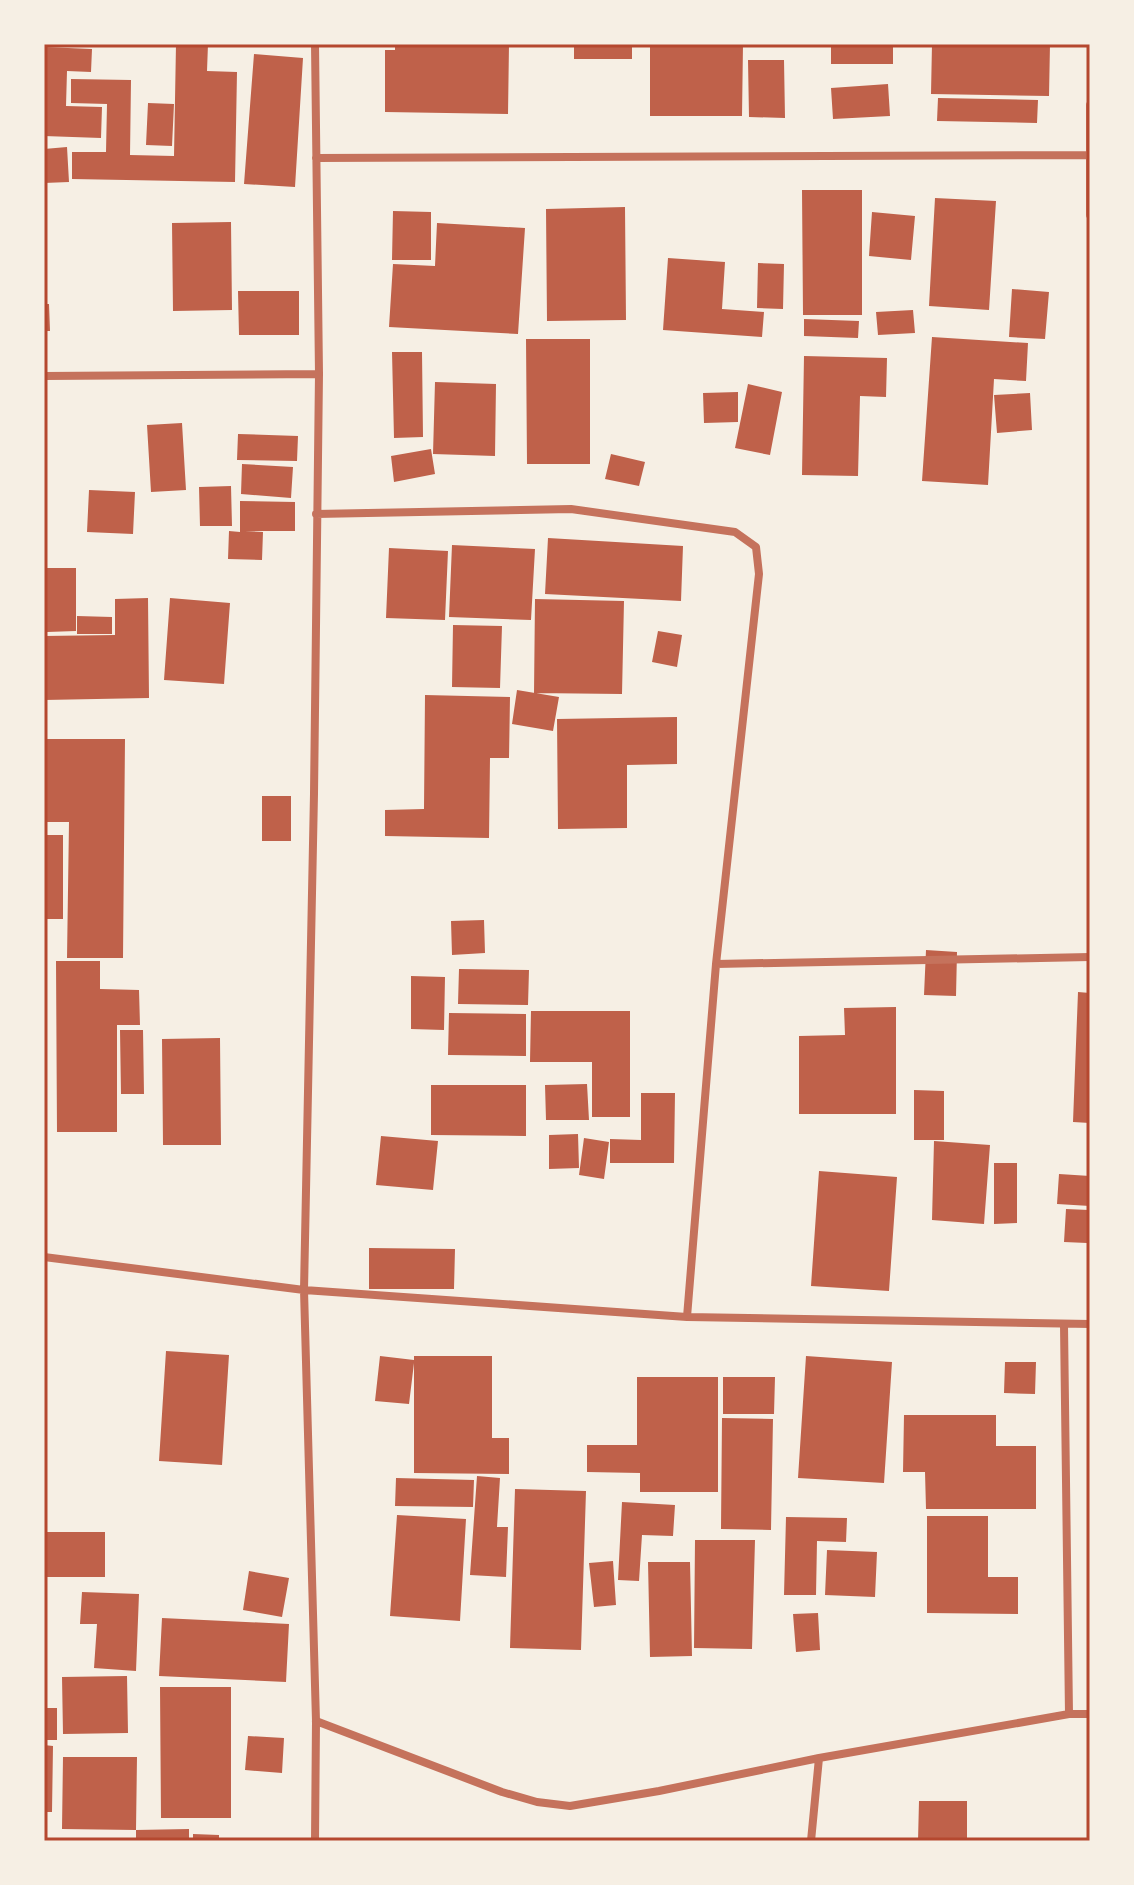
<svg xmlns="http://www.w3.org/2000/svg" width="1134" height="1885" font-family="Inter,sans-serif">
  <rect width="100%" height="100%" fill="#f6efe4"/>
  <path fill="#bf614a" d="M 176,44 L 208,44 L 207,71 L 237,72 L 235,182 L 72,179 L 72,152 L 106,152 L 107,104 L 71,103 L 71,79 L 131,80 L 130,155 L 174,156 Z
    M 395,44 L 509,44 L 508,114 L 385,112 L 385,50 L 395,50 Z
    M 574,44 L 632,44 L 632,59 L 574,59 Z
    M 650,44 L 743,44 L 742,116 L 650,116 Z
    M 831,44 L 893,44 L 893,64 L 831,64 Z
    M 932,44 L 1050,44 L 1049,96 L 931,94 Z
    M 44,47 L 92,49 L 91,72 L 67,71 L 66,106 L 102,107 L 101,138 L 44,136 Z
    M 254,54 L 303,58 L 295,187 L 244,184 Z
    M 748,60 L 784,60 L 785,118 L 749,117 Z
    M 888,84 L 890,116 L 833,119 L 831,88 Z
    M 938,98 L 1038,100 L 1037,123 L 937,121 Z
    M 148,103 L 174,104 L 172,146 L 146,145 Z
    M 67,147 L 69,182 L 44,183 L 44,149 Z
    M 802,190 L 862,190 L 862,315 L 803,315 Z
    M 935,198 L 996,201 L 989,310 L 929,306 Z
    M 625,207 L 626,320 L 547,321 L 546,209 Z
    M 393,211 L 431,212 L 431,260 L 392,260 Z
    M 872,212 L 915,216 L 911,260 L 869,256 Z
    M 231,222 L 232,310 L 173,311 L 172,223 Z
    M 437,223 L 525,228 L 518,334 L 389,327 L 393,264 L 435,266 Z
    M 668,258 L 725,262 L 722,309 L 764,312 L 762,337 L 663,330 Z
    M 758,263 L 784,264 L 783,309 L 757,308 Z
    M 1012,289 L 1049,292 L 1045,339 L 1009,337 Z
    M 238,291 L 299,291 L 299,335 L 239,335 Z
    M 44,304 L 49,304 L 50,331 L 44,331 Z
    M 913,310 L 915,333 L 878,335 L 876,312 Z
    M 804,319 L 859,321 L 858,338 L 804,336 Z
    M 932,337 L 1028,343 L 1026,381 L 994,379 L 988,485 L 922,481 Z
    M 526,339 L 590,339 L 590,464 L 527,464 Z
    M 392,352 L 422,352 L 423,437 L 394,438 Z
    M 804,356 L 887,358 L 886,397 L 860,396 L 858,476 L 802,475 Z
    M 435,382 L 496,384 L 495,456 L 433,454 Z
    M 748,384 L 782,392 L 770,455 L 735,448 Z
    M 738,392 L 738,422 L 704,423 L 703,393 Z
    M 1030,393 L 1032,430 L 997,433 L 994,395 Z
    M 182,423 L 186,490 L 151,492 L 147,425 Z
    M 238,434 L 298,436 L 297,461 L 237,460 Z
    M 431,449 L 435,474 L 394,482 L 391,456 Z
    M 611,454 L 645,462 L 639,486 L 605,479 Z
    M 242,464 L 293,467 L 291,498 L 241,494 Z
    M 231,486 L 232,526 L 200,526 L 199,487 Z
    M 89,490 L 135,492 L 133,534 L 87,532 Z
    M 240,501 L 295,502 L 295,531 L 245,531 L 263,532 L 262,560 L 228,559 L 229,531 L 240,532 Z
    M 548,538 L 683,546 L 681,601 L 545,594 Z
    M 452,545 L 535,549 L 531,620 L 449,617 Z
    M 389,548 L 448,551 L 445,620 L 386,618 Z
    M 47,568 L 76,568 L 76,631 L 47,632 Z
    M 148,598 L 149,698 L 44,700 L 44,636 L 115,635 L 115,599 Z
    M 170,598 L 230,603 L 224,684 L 164,680 Z
    M 535,599 L 624,601 L 622,694 L 534,693 Z
    M 77,616 L 112,617 L 112,634 L 77,634 Z
    M 453,625 L 502,626 L 500,688 L 452,687 Z
    M 658,631 L 682,635 L 677,667 L 652,662 Z
    M 517,690 L 559,697 L 553,731 L 512,724 Z
    M 425,695 L 510,697 L 509,758 L 490,758 L 489,838 L 385,836 L 385,810 L 424,809 Z
    M 677,717 L 677,764 L 627,765 L 627,828 L 558,829 L 557,719 Z
    M 44,739 L 125,739 L 123,958 L 67,958 L 69,822 L 44,822 Z
    M 262,796 L 291,796 L 291,841 L 262,841 Z
    M 44,835 L 63,835 L 63,919 L 44,919 Z
    M 484,920 L 485,953 L 452,955 L 451,921 Z
    M 926,950 L 957,952 L 956,996 L 924,995 Z
    M 56,961 L 100,961 L 100,989 L 139,990 L 140,1025 L 117,1025 L 117,1132 L 57,1132 Z
    M 459,969 L 529,970 L 528,1005 L 458,1004 Z
    M 411,976 L 445,977 L 444,1030 L 411,1029 Z
    M 1078,992 L 1090,993 L 1090,1123 L 1073,1122 Z
    M 896,1007 L 896,1114 L 799,1114 L 799,1036 L 845,1035 L 844,1008 Z
    M 531,1011 L 630,1011 L 630,1117 L 592,1117 L 592,1062 L 530,1062 Z
    M 449,1013 L 526,1014 L 526,1056 L 448,1055 Z
    M 120,1030 L 143,1030 L 144,1094 L 121,1094 Z
    M 220,1038 L 221,1145 L 163,1145 L 162,1039 Z
    M 587,1084 L 589,1120 L 546,1120 L 545,1085 Z
    M 431,1085 L 526,1085 L 526,1136 L 431,1135 Z
    M 914,1090 L 944,1091 L 944,1140 L 914,1140 Z
    M 641,1093 L 675,1093 L 674,1163 L 610,1163 L 610,1139 L 641,1140 Z
    M 578,1134 L 579,1168 L 549,1169 L 549,1135 Z
    M 381,1136 L 438,1141 L 433,1190 L 376,1185 Z
    M 584,1138 L 609,1142 L 604,1179 L 579,1175 Z
    M 934,1141 L 990,1145 L 984,1224 L 932,1220 Z
    M 994,1163 L 1017,1163 L 1017,1223 L 994,1224 Z
    M 819,1171 L 897,1177 L 889,1291 L 811,1286 Z
    M 1059,1174 L 1090,1176 L 1090,1206 L 1057,1204 Z
    M 1066,1209 L 1089,1210 L 1087,1243 L 1064,1242 Z
    M 369,1248 L 455,1249 L 454,1289 L 369,1289 Z
    M 166,1351 L 229,1355 L 222,1465 L 159,1461 Z
    M 380,1356 L 414,1360 L 414,1356 L 492,1356 L 492,1438 L 509,1438 L 509,1474 L 414,1473 L 414,1363 L 409,1404 L 375,1401 Z
    M 806,1356 L 892,1362 L 884,1483 L 798,1478 Z
    M 1005,1362 L 1036,1362 L 1035,1394 L 1004,1393 Z
    M 637,1377 L 718,1377 L 718,1492 L 640,1492 L 640,1473 L 587,1472 L 587,1445 L 637,1445 Z
    M 723,1377 L 775,1377 L 774,1414 L 723,1414 Z
    M 904,1415 L 996,1415 L 996,1446 L 1036,1446 L 1036,1509 L 926,1509 L 925,1472 L 903,1472 Z
    M 722,1418 L 773,1419 L 771,1530 L 721,1529 Z
    M 477,1476 L 500,1478 L 497,1527 L 508,1527 L 506,1577 L 470,1575 Z
    M 396,1478 L 474,1480 L 473,1507 L 395,1506 Z
    M 515,1489 L 586,1491 L 581,1650 L 510,1648 Z
    M 622,1502 L 675,1505 L 673,1536 L 642,1535 L 639,1581 L 618,1580 Z
    M 397,1515 L 466,1519 L 460,1621 L 390,1616 Z
    M 927,1516 L 988,1516 L 988,1577 L 1018,1577 L 1018,1614 L 927,1613 Z
    M 786,1517 L 847,1518 L 846,1542 L 817,1541 L 816,1595 L 784,1595 Z
    M 44,1532 L 105,1532 L 105,1577 L 44,1577 Z
    M 695,1540 L 755,1540 L 752,1649 L 694,1648 Z
    M 827,1550 L 877,1552 L 875,1597 L 825,1595 Z
    M 613,1561 L 616,1605 L 594,1607 L 589,1563 Z
    M 648,1562 L 690,1562 L 692,1656 L 650,1657 Z
    M 249,1571 L 289,1578 L 282,1617 L 243,1610 Z
    M 82,1592 L 139,1594 L 136,1671 L 94,1668 L 97,1624 L 80,1624 Z
    M 818,1613 L 820,1650 L 796,1652 L 793,1614 Z
    M 162,1618 L 289,1624 L 286,1682 L 159,1676 Z
    M 127,1676 L 128,1733 L 63,1734 L 62,1677 Z
    M 160,1687 L 231,1687 L 231,1818 L 161,1818 Z
    M 44,1708 L 57,1708 L 57,1740 L 44,1740 Z
    M 248,1736 L 284,1738 L 282,1773 L 245,1770 Z
    M 44,1745 L 53,1746 L 52,1812 L 44,1812 Z
    M 63,1757 L 137,1757 L 136,1830 L 62,1829 Z
    M 919,1801 L 967,1801 L 967,1841 L 918,1841 Z
    M 189,1829 L 189,1841 L 136,1841 L 136,1830 Z
    M 193,1834 L 219,1835 L 219,1841 L 193,1841 Z"/>
  <g fill="none" stroke-linecap="round" stroke-linejoin="round">
    <path stroke="#c5725c" stroke-width="8" d="M 1090,105 L 1090,215
      M 316,158 L 1090,155
      M 44,376 L 319,374
      M 316,514 L 571,509 L 735,532 L 756,547 L 759,574 L 716,964 L 687,1317
      M 716,964 L 1090,957
      M 44,1257 L 304,1290 L 687,1317 L 1090,1324
      M 1064,1325 L 1069,1714
      M 316,1721 L 502,1792 L 537,1802 L 570,1806 L 659,1791 L 819,1758 L 1069,1714 L 1090,1714
      M 315,1841 L 316,1721 L 304,1290 L 314,794 L 319,374 L 315,44
      M 811,1841 L 819,1758"/>
  </g>
  <rect width="1134" height="1885" fill="none" stroke="#f6efe4" stroke-width="92"/>
  <rect x="46" y="46" width="1042" height="1793" fill="none" stroke="#b5482f" stroke-width="3"/>
</svg>
